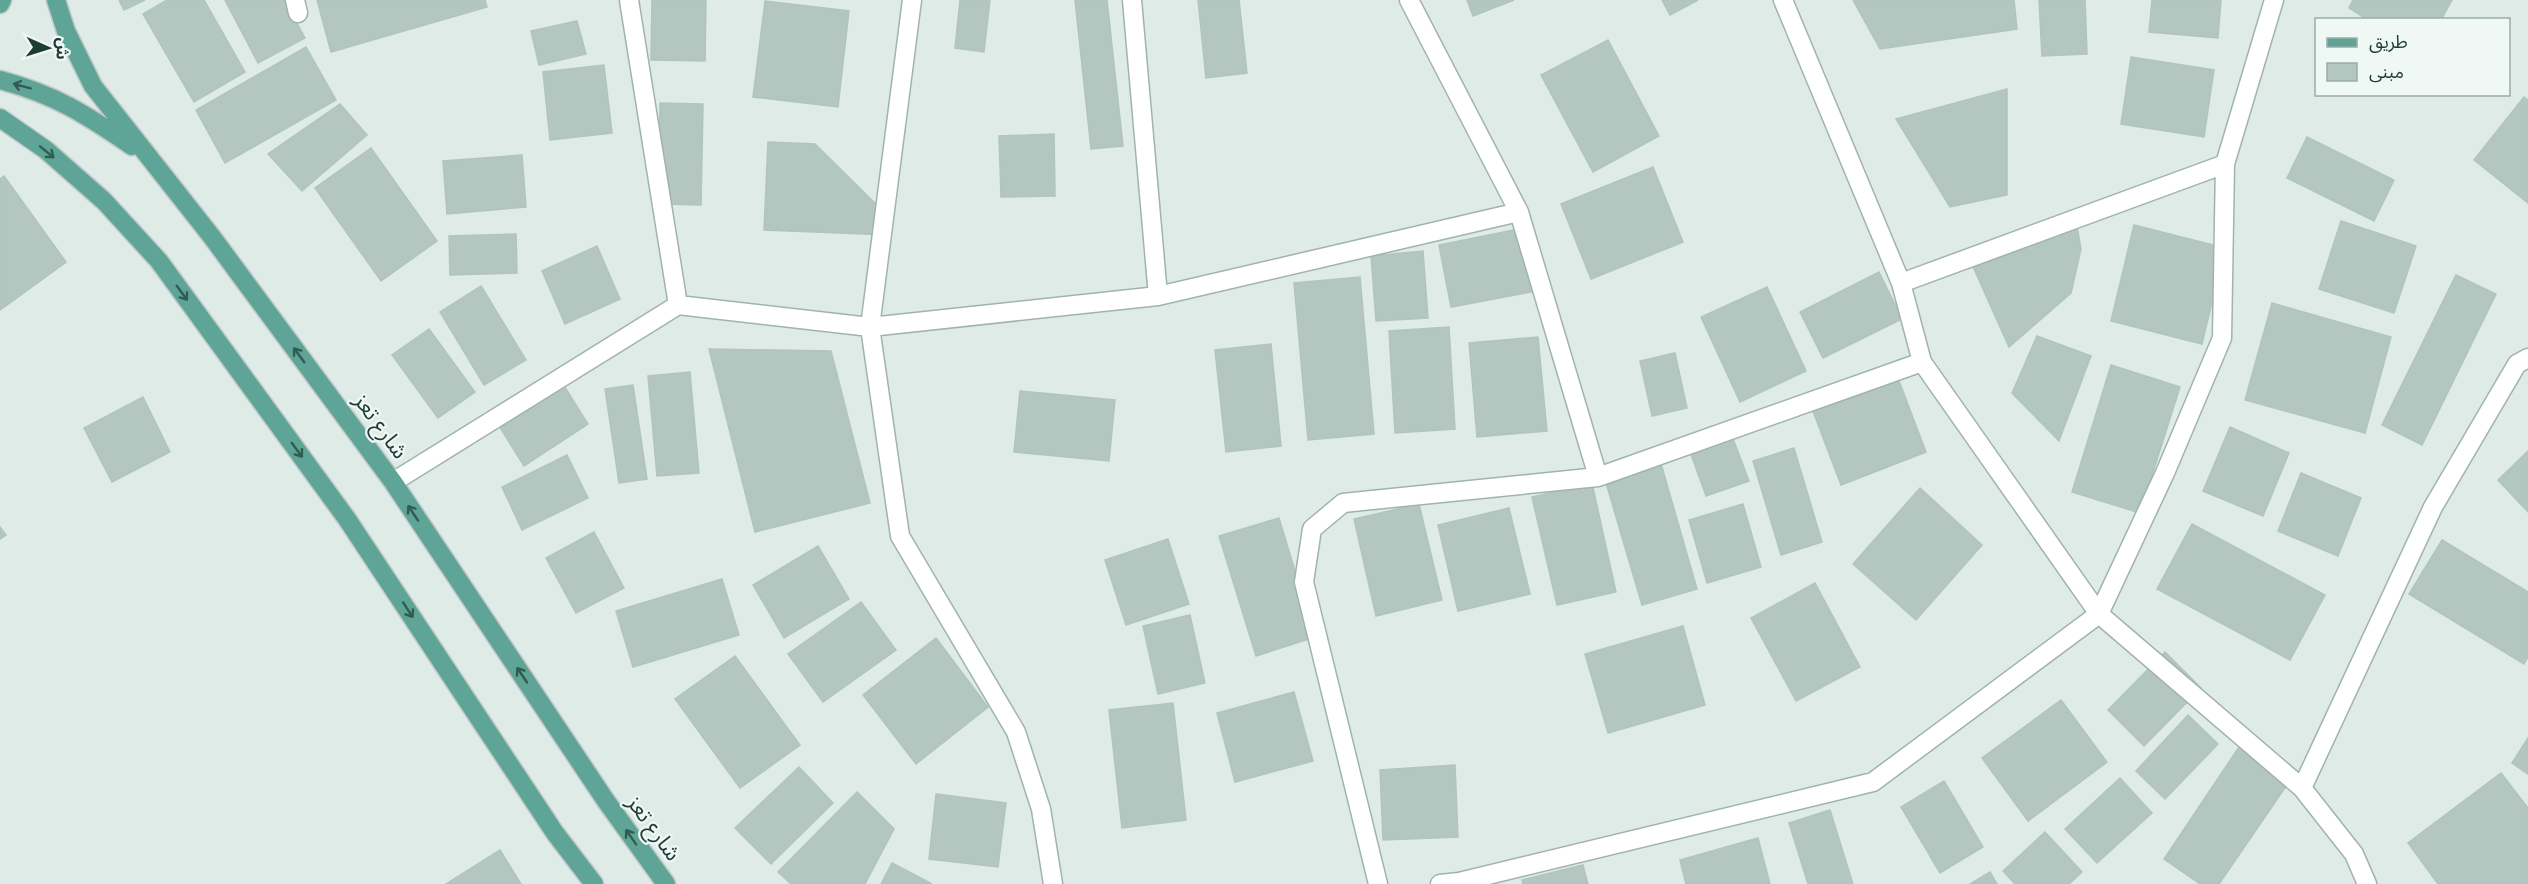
<svg xmlns="http://www.w3.org/2000/svg" width="2528" height="884" font-family="Cabin,'Noto Sans Arabic',sans-serif">
  <rect width="100%" height="100%" fill="#deebe6"/>
  <path fill="#b3c6bf" stroke="#b0c5be" stroke-width="1.5" d="M 119,0 L 145,0 L 124,10 Z
    M 167,0 L 204,0 L 245,72 L 194,102 L 143,14 Z
    M 225,0 L 284,0 L 305,38 L 258,63 Z
    M 317,0 L 485,0 L 487,7 L 331,52 Z
    M 652,0 L 706,0 L 705,61 L 651,60 Z
    M 960,0 L 990,0 L 984,52 L 955,48 Z
    M 1075,0 L 1107,0 L 1123,146 L 1091,149 Z
    M 1198,0 L 1239,0 L 1247,73 L 1206,78 Z
    M 1467,0 L 1514,0 L 1473,16 Z
    M 1662,0 L 1698,0 L 1670,15 Z
    M 1853,0 L 2014,0 L 2017,29 L 1880,49 Z
    M 2039,0 L 2085,0 L 2087,54 L 2042,56 Z
    M 2152,0 L 2221,0 L 2218,38 L 2149,32 Z
    M 2353,0 L 2452,0 L 2441,20 L 2368,20 L 2349,8 Z
    M 765,1 L 849,11 L 838,107 L 753,97 Z
    M 577,21 L 586,54 L 539,65 L 531,31 Z
    M 1608,40 L 1659,136 L 1593,172 L 1541,75 Z
    M 306,47 L 336,100 L 225,163 L 196,110 Z
    M 2131,57 L 2214,70 L 2204,137 L 2121,124 Z
    M 604,65 L 612,133 L 550,140 L 543,72 Z
    M 2007,89 L 2007,195 L 1950,207 L 1896,119 Z
    M 2524,97 L 2528,100 L 2528,203 L 2474,160 Z
    M 660,103 L 703,104 L 701,205 L 659,204 Z
    M 340,104 L 367,135 L 302,191 L 268,154 Z
    M 1054,134 L 1055,196 L 1001,197 L 999,136 Z
    M 2307,137 L 2394,180 L 2374,221 L 2287,178 Z
    M 768,142 L 815,144 L 890,218 L 889,235 L 764,230 Z
    M 371,148 L 437,241 L 381,281 L 315,188 Z
    M 522,155 L 526,207 L 447,214 L 443,161 Z
    M 1653,167 L 1683,242 L 1591,279 L 1561,204 Z
    M 4,176 L 66,262 L 0,310 L 0,179 Z
    M 2341,221 L 2416,246 L 2394,313 L 2319,289 Z
    M 2134,225 L 2225,248 L 2202,344 L 2111,321 Z
    M 2077,227 L 2081,249 L 2071,293 L 2009,347 L 1970,260 Z
    M 1524,228 L 1536,291 L 1451,307 L 1439,245 Z
    M 516,234 L 517,273 L 450,275 L 449,236 Z
    M 597,246 L 620,299 L 565,324 L 542,271 Z
    M 1423,251 L 1428,318 L 1376,321 L 1371,256 Z
    M 1879,272 L 1902,319 L 1823,358 L 1800,312 Z
    M 2456,275 L 2496,294 L 2422,445 L 2382,425 Z
    M 1360,277 L 1374,434 L 1308,440 L 1294,283 Z
    M 481,286 L 526,360 L 484,385 L 440,312 Z
    M 1767,287 L 1806,371 L 1740,402 L 1701,317 Z
    M 2272,303 L 2391,337 L 2365,433 L 2245,400 Z
    M 1449,327 L 1455,429 L 1395,433 L 1389,331 Z
    M 429,329 L 475,392 L 438,418 L 392,355 Z
    M 2037,336 L 2091,356 L 2059,441 L 2012,393 Z
    M 1538,337 L 1547,431 L 1477,437 L 1469,343 Z
    M 1271,344 L 1281,446 L 1226,452 L 1215,350 Z
    M 709,349 L 831,351 L 870,503 L 755,532 Z
    M 1675,353 L 1687,408 L 1652,416 L 1640,361 Z
    M 2111,365 L 2180,387 L 2140,513 L 2072,492 Z
    M 690,372 L 699,473 L 657,476 L 648,376 Z
    M 556,373 L 588,424 L 524,466 L 491,413 Z
    M 1896,373 L 1926,452 L 1841,485 L 1811,406 Z
    M 633,385 L 647,479 L 619,483 L 605,389 Z
    M 1020,391 L 1115,400 L 1109,461 L 1014,452 Z
    M 143,397 L 170,452 L 112,482 L 84,428 Z
    M 2230,427 L 2289,453 L 2263,516 L 2203,491 Z
    M 1729,428 L 1749,481 L 1706,496 L 1687,443 Z
    M 1794,448 L 1822,542 L 1781,555 L 1753,461 Z
    M 2528,451 L 2528,512 L 2498,480 Z
    M 567,455 L 588,498 L 522,530 L 502,487 Z
    M 1660,460 L 1697,589 L 1642,605 L 1604,476 Z
    M 2301,473 L 2361,498 L 2338,556 L 2278,531 Z
    M 1592,483 L 1616,592 L 1557,605 L 1532,497 Z
    M 1920,488 L 1982,545 L 1916,620 L 1853,564 Z
    M 1419,504 L 1442,600 L 1376,616 L 1354,519 Z
    M 1743,504 L 1761,567 L 1707,583 L 1689,520 Z
    M 1509,508 L 1530,594 L 1458,611 L 1438,525 Z
    M 1279,518 L 1315,637 L 1256,656 L 1219,536 Z
    M 2192,524 L 2325,595 L 2290,660 L 2157,589 Z
    M 0,527 L 6,535 L 0,539 Z
    M 594,532 L 624,588 L 576,613 L 546,558 Z
    M 1168,539 L 1189,604 L 1126,625 L 1105,560 Z
    M 2442,540 L 2528,592 L 2528,657 L 2524,664 L 2409,594 Z
    M 818,546 L 849,599 L 784,638 L 753,585 Z
    M 722,579 L 739,635 L 633,667 L 616,611 Z
    M 1815,583 L 1860,667 L 1796,701 L 1751,618 Z
    M 861,602 L 896,650 L 823,702 L 788,654 Z
    M 1190,615 L 1205,683 L 1158,694 L 1143,626 Z
    M 1683,626 L 1705,705 L 1608,733 L 1585,654 Z
    M 936,638 L 988,707 L 916,764 L 863,695 Z
    M 2165,652 L 2201,688 L 2144,746 L 2108,710 Z
    M 735,656 L 800,745 L 740,788 L 675,699 Z
    M 1294,692 L 1313,761 L 1235,782 L 1217,713 Z
    M 2061,700 L 2107,762 L 2028,821 L 1982,758 Z
    M 1173,703 L 1186,820 L 1122,828 L 1109,710 Z
    M 2188,715 L 2218,744 L 2165,799 L 2136,771 Z
    M 2528,738 L 2528,774 L 2512,763 Z
    M 2239,747 L 2289,782 L 2219,884 L 2200,884 L 2164,859 Z
    M 1455,765 L 1458,837 L 1383,840 L 1380,770 Z
    M 799,767 L 833,803 L 771,864 L 735,828 Z
    M 2501,773 L 2528,808 L 2528,884 L 2438,884 L 2408,843 Z
    M 2120,778 L 2152,813 L 2097,863 L 2065,829 Z
    M 1944,781 L 1983,847 L 1940,873 L 1901,807 Z
    M 857,792 L 894,829 L 865,884 L 791,884 L 778,872 Z
    M 936,794 L 1006,803 L 998,867 L 929,859 Z
    M 1830,810 L 1853,884 L 1808,884 L 1789,823 Z
    M 2045,832 L 2082,872 L 2069,884 L 2015,884 L 2003,871 Z
    M 1758,838 L 1770,884 L 1686,884 L 1680,860 Z
    M 500,850 L 521,884 L 446,884 Z
    M 892,863 L 932,884 L 881,884 Z
    M 1583,865 L 1588,884 L 1523,884 L 1522,880 Z
    M 1990,872 L 1997,884 L 1970,884 Z"/>
  <g fill="none" stroke-linecap="round" stroke-linejoin="round">
    <defs>
      <path id="minor" d="M 295,0 L 298,13
        M 629,0 L 678,305
        M 912,0 L 870,327 L 900,536 L 1016,732 L 1041,809 L 1053,884
        M 1132,0 L 1158,296
        M 1409,0 L 1519,212 L 1598,477 L 1922,362
        M 1783,0 L 1901,283 L 1922,362 L 2099,614 L 2302,788 L 2354,854 L 2367,884
        M 1901,283 L 2225,164
        M 393,482 L 678,305 L 870,327 L 1158,296 L 1519,212
        M 2302,788 L 2433,507 L 2517,364 L 2528,358
        M 1378,884 L 1304,582 L 1312,529 L 1343,503 L 1598,477
        M 1440,884 L 1459,882 L 1873,782 L 2099,614 L 2165,473 L 2222,338 L 2225,164 L 2274,0"/>
      <path id="primary" d="M 56,0 L 66,31 L 93,86 L 212,237 L 393,482 L 606,801 L 666,884
        M 0,4 L 2,0
        M 0,80 C 56,95 85,114 132,146
        M 0,118 L 46,150 L 104,201 L 159,261 L 347,519 L 555,833 L 594,884"/>
    </defs>
    <use href="#minor" stroke="#a1b3ae" stroke-width="21"/>
    <use href="#primary" stroke="#c0c8c7" stroke-width="21"/>
    <use href="#minor" stroke="#fff" stroke-width="18"/>
    <use href="#primary" stroke="#5ea597" stroke-width="18"/>
  </g>
  <defs><path id="oneway-shaft" d="M-6 0H5M1.5-3L5.5 0L1.5 3" fill="none" stroke-width="1.6" stroke-linecap="round" stroke-linejoin="round" transform="scale(1.5)"/></defs>
  <g stroke="#315c53">
    <use href="#oneway-shaft" transform="translate(22 86) rotate(-165)"/>
    <use href="#oneway-shaft" transform="translate(47 152) rotate(39)"/>
    <use href="#oneway-shaft" transform="translate(182 293) rotate(54)"/>
    <use href="#oneway-shaft" transform="translate(299 355) rotate(-126)"/>
    <use href="#oneway-shaft" transform="translate(297 450) rotate(54)"/>
    <use href="#oneway-shaft" transform="translate(413 513) rotate(-124)"/>
    <use href="#oneway-shaft" transform="translate(408 610) rotate(57)"/>
    <use href="#oneway-shaft" transform="translate(522 675) rotate(-124)"/>
    <use href="#oneway-shaft" transform="translate(631 837) rotate(-125)"/>
  </g>
  <g text-anchor="middle" dominant-baseline="central" stroke-width="4.5" stroke-linejoin="round" paint-order="stroke">
    <g font-size="22" fill="#1e3c36" stroke="#eff8f4">
      <text transform="translate(381 426) rotate(54)">شارع تعز</text>
      <text transform="translate(654 828) rotate(54)">شارع تعز</text>
    </g>
  </g>
  <rect x="2315" y="18" width="195" height="78" fill="#eff8f4" stroke="#9bada8" stroke-width="1.5"/>
  <rect x="2327" y="38" width="30" height="9" fill="#5ea597" stroke="#9bada8" stroke-width="1.5"/>
  <text x="2369" y="48" font-size="18" fill="#1e3c36">طريق</text>
  <rect x="2327" y="63" width="30" height="18" fill="#b3c6bf" stroke="#9bada8" stroke-width="1.5"/>
  <text x="2369" y="78" font-size="18" fill="#1e3c36">مبنى</text>
  <g transform="translate(48 48) rotate(93)" stroke="#eff8f4" stroke-width="4.5" paint-order="stroke">
  <path d="M0-4.5L10 22L0 15L-10 22Z" fill="#1e3c36"/>
  <text y="-9" font-size="16" font-weight="bold" text-anchor="middle" fill="#1e3c36">ش</text>
  </g>
</svg>
